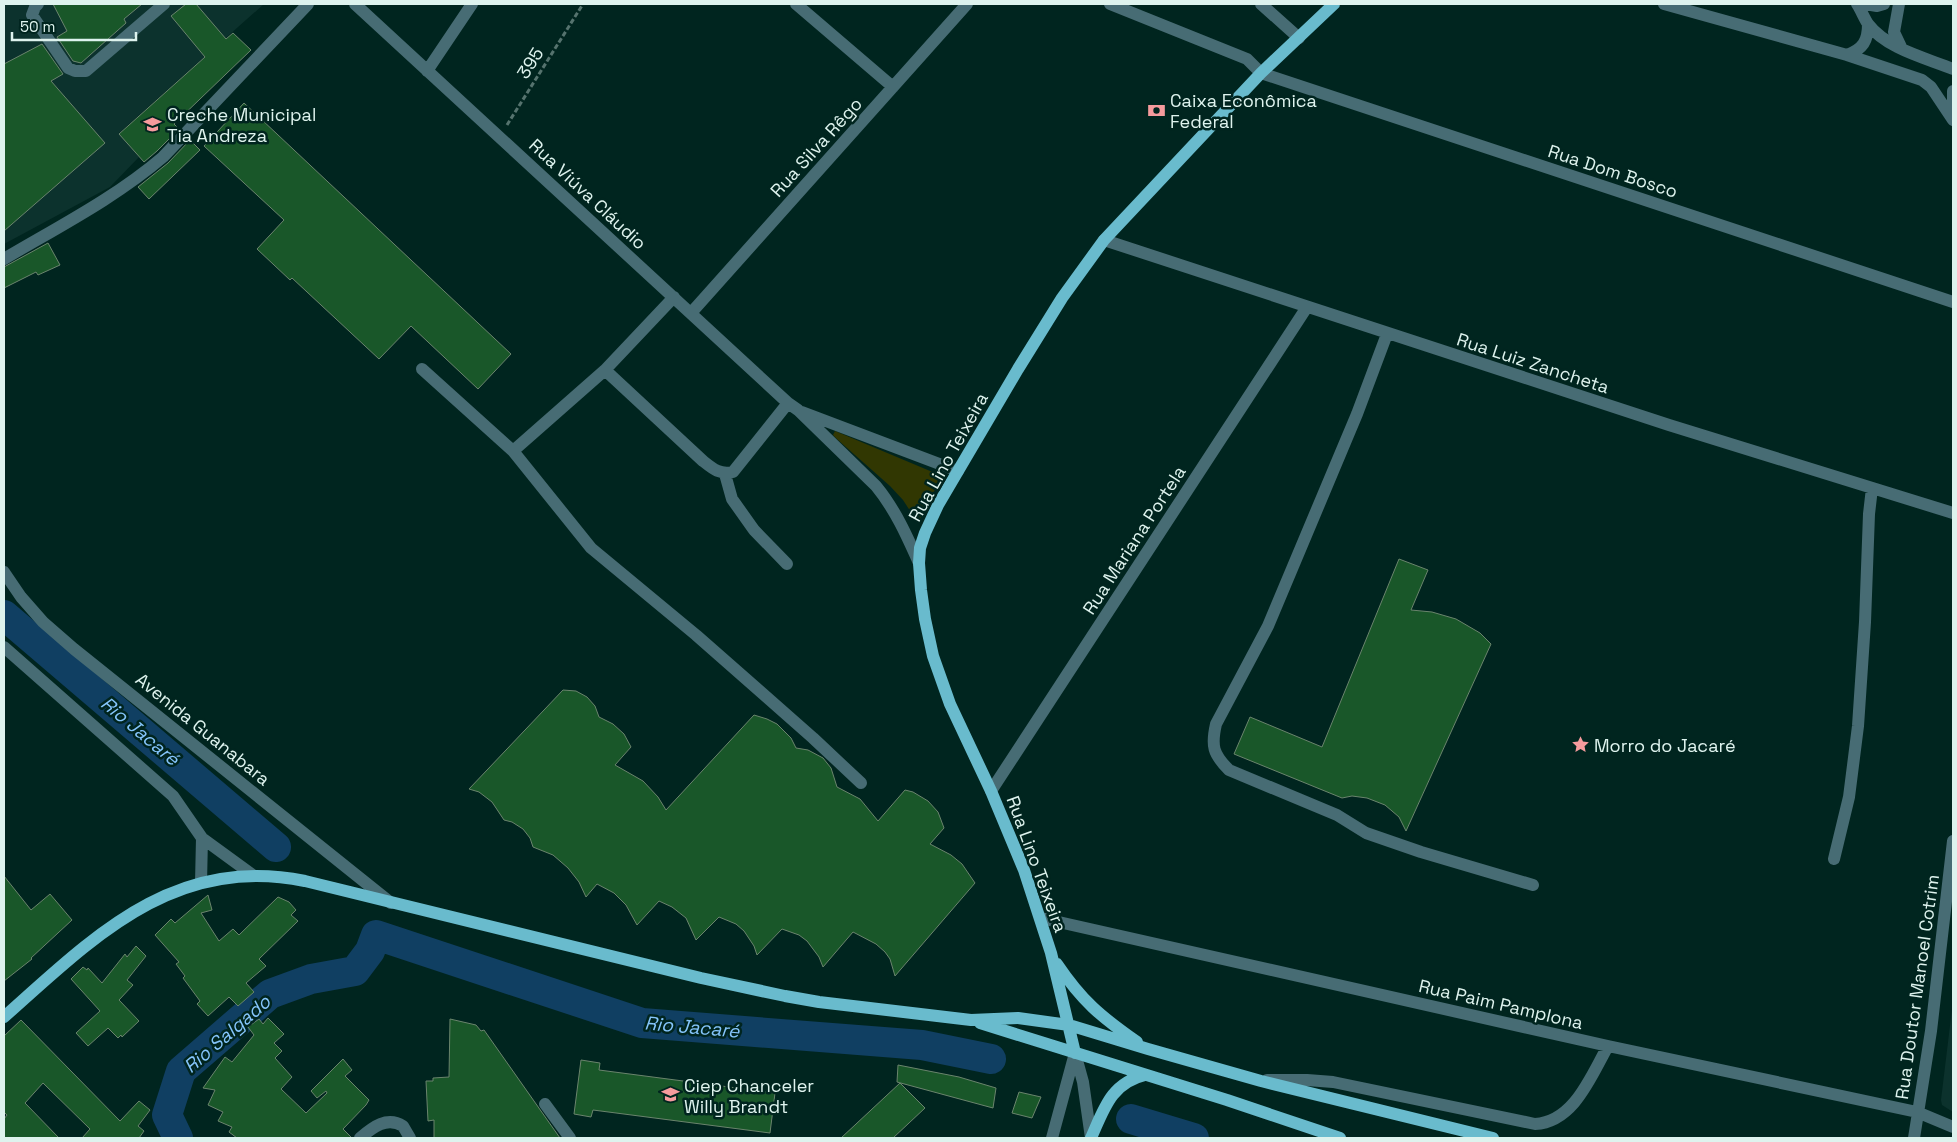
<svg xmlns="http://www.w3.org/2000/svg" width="1957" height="1142" font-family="'Space Grotesk',sans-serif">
  <rect width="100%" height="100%" fill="#00251f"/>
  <path fill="#0c322d" d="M 4,4 L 264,4 L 119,133 L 139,157 L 110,187 L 4,244 Z
    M 1953,1001 L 1953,1112 L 1942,1105 L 1941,1100 Z"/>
  <path fill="#313702" d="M 835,431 L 942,476 L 918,523 L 903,500 L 890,486 L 838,440 L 833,435 Z"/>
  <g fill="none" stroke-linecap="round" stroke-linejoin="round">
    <path stroke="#103f62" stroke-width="30" d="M 4,615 L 276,847
      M 1131,1119 L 1194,1138
      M 178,1138 L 167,1115 L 181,1071 L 270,994 L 311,979 L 355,971 L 370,951 L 376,935 L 642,1023 L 922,1045 L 991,1059"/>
  </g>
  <path fill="#195729" stroke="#6a846d" d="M 53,4 L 142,4 L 124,19 L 126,23 L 81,63 L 73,61 L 57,37 L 67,31 Z
    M 186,4 L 196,4 L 226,39 L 233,33 L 251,50 L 174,124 L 179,129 L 157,151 L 144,162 L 119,134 L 205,57 L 171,16 Z
    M 42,44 L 63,74 L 51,81 L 105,143 L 4,231 L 4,64 Z
    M 244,103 L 511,354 L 478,389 L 411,326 L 379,359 L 292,278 L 290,280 L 257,249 L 284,220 L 204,146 Z
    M 190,140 L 200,150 L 149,199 L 138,187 L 168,163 Z
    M 48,243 L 60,265 L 38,275 L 36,272 L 4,288 L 4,267 Z
    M 1399,559 L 1428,570 L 1411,610 L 1432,612 L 1456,619 L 1480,633 L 1491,644 L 1406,831 L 1399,817 L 1385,805 L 1367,798 L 1352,796 L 1342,798 L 1234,754 L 1250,717 L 1322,747 Z
    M 563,690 L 576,691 L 587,697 L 595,706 L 599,717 L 613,724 L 624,734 L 631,747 L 615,765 L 643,781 L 658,797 L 666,810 L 754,715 L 767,719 L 777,724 L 791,738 L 796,748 L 808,750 L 823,758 L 831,768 L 837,787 L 860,799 L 878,821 L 905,790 L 913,792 L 928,801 L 938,812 L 944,828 L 930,844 L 951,855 L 962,864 L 975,883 L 895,976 L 890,959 L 885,952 L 876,944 L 853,932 L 823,967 L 819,957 L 807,941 L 799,935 L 782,929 L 757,955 L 754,946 L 744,931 L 736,924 L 719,917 L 696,940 L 686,918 L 672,907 L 659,901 L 637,925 L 626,905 L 614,893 L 597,884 L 586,897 L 579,882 L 568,868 L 553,855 L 533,847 L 530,838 L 523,829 L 512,822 L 504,820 L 492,802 L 479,792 L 469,789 Z
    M 4,876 L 31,910 L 50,894 L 72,920 L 31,958 L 32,959 L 4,981 Z
    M 208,895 L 212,910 L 201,913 L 219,941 L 233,929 L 239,935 L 278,897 L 289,902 L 296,910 L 291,915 L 298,921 L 259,959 L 266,966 L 246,983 L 254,992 L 238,1006 L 229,997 L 208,1016 L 197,1004 L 200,1001 L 183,978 L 185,976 L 176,964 L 179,962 L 155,935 L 171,919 L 175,923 Z
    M 136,946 L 146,956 L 127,980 L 133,985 L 119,1000 L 139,1021 L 122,1037 L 121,1035 L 118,1038 L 108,1028 L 88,1046 L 76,1033 L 100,1011 L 71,979 L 83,967 L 87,970 L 88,968 L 102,983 L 125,954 L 127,957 Z
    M 268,1018 L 284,1034 L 274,1043 L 282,1051 L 275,1058 L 292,1077 L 281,1089 L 306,1113 L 327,1093 L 326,1091 L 317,1098 L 311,1091 L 343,1059 L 352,1070 L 345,1076 L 369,1100 L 366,1105 L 343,1129 L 352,1138 L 237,1138 L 229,1132 L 232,1127 L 218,1121 L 223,1112 L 208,1105 L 215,1090 L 203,1088 L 225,1057 L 232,1062 L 254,1035 L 248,1027 L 259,1019 L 263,1024 Z
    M 450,1019 L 476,1025 L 481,1031 L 484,1030 L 560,1138 L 434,1138 L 434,1120 L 428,1121 L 426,1081 L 433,1081 L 433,1078 L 449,1077 Z
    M 21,1020 L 120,1121 L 139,1101 L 150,1110 L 138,1126 L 144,1131 L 139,1138 L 82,1138 L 90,1129 L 43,1083 L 25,1103 L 59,1138 L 4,1138 L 4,1119 L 7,1115 L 4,1112 L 4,1036 Z
    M 581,1060 L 600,1063 L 599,1070 L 775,1093 L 770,1133 L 593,1110 L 591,1117 L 574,1114 Z
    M 898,1065 L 959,1077 L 996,1088 L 993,1108 L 897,1082 Z
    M 900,1083 L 925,1108 L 893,1138 L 841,1138 Z
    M 1019,1092 L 1041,1097 L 1032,1118 L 1012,1113 Z"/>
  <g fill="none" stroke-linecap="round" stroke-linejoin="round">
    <path stroke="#55736e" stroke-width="3" stroke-dasharray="5 2.5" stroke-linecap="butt" d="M 507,125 L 583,4"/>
    <path stroke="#476c74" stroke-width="12" d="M 38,4 L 35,7 L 32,15 L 68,68 L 75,71 L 86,71 L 164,4
      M 355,4 L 788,403 L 798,410 L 876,486 C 895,509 907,536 919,563
      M 796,4 L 893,87
      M 1110,4 L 1247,59 L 1261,73 L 1953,302
      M 1261,4 L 1299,38
      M 1664,4 L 1847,55 L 1922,80 L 1931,87 L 1953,120
      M 1857,4 C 1861,10 1864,18 1868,24 C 1887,49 1926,58 1953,69
      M 1865,4 L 1877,6 L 1884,4
      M 1899,4 L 1894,32 L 1902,49
      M 1847,55 C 1863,49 1868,41 1868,24
      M 427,71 L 472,4
      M 1953,91 L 1953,114
      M 1104,240 L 1669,425 L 1953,513
      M 4,259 C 58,227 115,198 163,157 L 308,4
      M 674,297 L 605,370 L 703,461 C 713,469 720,475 733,472 L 788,403
      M 691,313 L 967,4
      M 1387,334 L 1357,414 L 1268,626 L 1216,724 C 1211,746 1213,754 1229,770 L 1337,815 L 1366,833 L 1421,852 L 1533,885
      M 422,369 L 513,451
      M 605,370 L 513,451 L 591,548 L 696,635 L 813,738 L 861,783
      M 802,412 L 958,471
      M 725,474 L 732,499 L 754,530 L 787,564
      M 4,572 L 21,597 L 43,622 L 74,649 L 391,903
      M 4,647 L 173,796 L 202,838 L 254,876
      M 991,791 L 1307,307
      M 1834,859 L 1849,797 L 1858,726 L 1865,622 L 1869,514 L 1872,488
      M 201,883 L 202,838
      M 1041,918 L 1608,1046 L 1917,1112 L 1953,1127
      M 1075,1053 L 1083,1082 L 1091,1138
      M 1267,1080 L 1307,1080 L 1333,1082 L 1535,1124 C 1574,1122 1591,1076 1608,1046
      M 545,1104 L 570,1138
      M 360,1138 C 373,1127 387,1116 403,1126 L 410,1138
      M 1052,1138 L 1075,1053
      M 1914,1138 L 1931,1031 L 1953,841"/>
    <path stroke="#69bbcd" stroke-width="12" d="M 1057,964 C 1082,1001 1100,1016 1137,1042
      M 4,1017 C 94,937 173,855 305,881 L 701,978 L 785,996 L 819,1002 L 971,1020 L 1018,1018 L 1069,1025 L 1148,1049 L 1261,1081 L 1493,1138
      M 980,1023 L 1227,1100 L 1340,1138
      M 1075,1053 L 1051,953 L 1024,870 L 991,791 L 950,704 L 933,656 L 925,619 L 921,590 L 919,563 L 920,548 L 925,533 L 938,505 L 1018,369 L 1062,298 L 1104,240 L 1261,73 L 1334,4
      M 1091,1138 C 1104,1109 1111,1083 1145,1075"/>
  </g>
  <defs>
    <symbol id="bank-bare" viewBox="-9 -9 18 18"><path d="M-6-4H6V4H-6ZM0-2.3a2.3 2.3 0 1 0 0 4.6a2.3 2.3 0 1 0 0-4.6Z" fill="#f59b9d" stroke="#00251f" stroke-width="2.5" paint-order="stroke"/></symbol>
    <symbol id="school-bare" viewBox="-9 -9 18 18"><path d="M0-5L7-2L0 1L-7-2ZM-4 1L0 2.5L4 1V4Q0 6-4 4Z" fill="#f59b9d" stroke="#00251f" stroke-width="2.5" paint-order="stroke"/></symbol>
    <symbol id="sight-bare" viewBox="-9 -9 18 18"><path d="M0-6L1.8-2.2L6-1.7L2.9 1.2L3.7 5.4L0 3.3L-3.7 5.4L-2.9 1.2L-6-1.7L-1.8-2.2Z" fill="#f59b9d" stroke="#00251f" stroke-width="2.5" paint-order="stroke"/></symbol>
  </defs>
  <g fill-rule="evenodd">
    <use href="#bank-bare" x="1144" y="98" width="25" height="25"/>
    <use href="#school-bare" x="140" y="112" width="25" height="25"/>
    <use href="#sight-bare" x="1568" y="732" width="25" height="25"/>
    <use href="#school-bare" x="658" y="1082" width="25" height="25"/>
  </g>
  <g text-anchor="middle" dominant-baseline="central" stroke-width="5" stroke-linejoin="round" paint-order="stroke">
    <g font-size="18" fill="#def3ee" stroke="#00251f">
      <text transform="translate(530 63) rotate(-58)">395</text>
      <text transform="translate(816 147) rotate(-48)">Rua Silva Rêgo</text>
      <text transform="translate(1613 171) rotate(18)">Rua Dom Bosco</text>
      <text transform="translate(588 194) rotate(43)">Rua Viúva Cláudio</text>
      <text transform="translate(1533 363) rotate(18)">Rua Luiz Zancheta</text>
      <text transform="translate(948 457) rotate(-61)">Rua Lino Teixeira</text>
      <text transform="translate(1134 540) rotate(-57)">Rua Mariana Portela</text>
      <text transform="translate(203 729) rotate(39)">Avenida Guanabara</text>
      <text transform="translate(1037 864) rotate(70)">Rua Lino Teixeira</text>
      <text transform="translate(1917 987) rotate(-82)">Rua Doutor Manoel Cotrim</text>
      <text transform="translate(1501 1004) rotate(13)">Rua Paim Pamplona</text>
    </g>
    <g font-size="18" fill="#def3ee" stroke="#00251f" text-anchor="start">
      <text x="1170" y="100">Caixa Econômica<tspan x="1170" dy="21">Federal</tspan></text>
      <text x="167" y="114">Creche Municipal<tspan x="167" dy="21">Tia Andreza</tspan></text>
      <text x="1594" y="745">Morro do Jacaré</text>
      <text x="684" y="1085">Ciep Chanceler<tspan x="684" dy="21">Willy Brandt</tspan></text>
    </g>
    <g font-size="19" font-style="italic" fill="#85c5fc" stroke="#00251f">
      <text transform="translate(140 731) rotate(40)">Rio Jacaré</text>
      <text transform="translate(692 1027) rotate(5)">Rio Jacaré</text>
      <text transform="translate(227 1034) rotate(-41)">Rio Salgado</text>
    </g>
  </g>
  <rect width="1957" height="1142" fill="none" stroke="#def3ee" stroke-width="10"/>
  <path d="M12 32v8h124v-8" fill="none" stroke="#def3ee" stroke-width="2.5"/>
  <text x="20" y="32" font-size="15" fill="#def3ee" stroke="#00251f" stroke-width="4" paint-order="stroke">50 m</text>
</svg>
